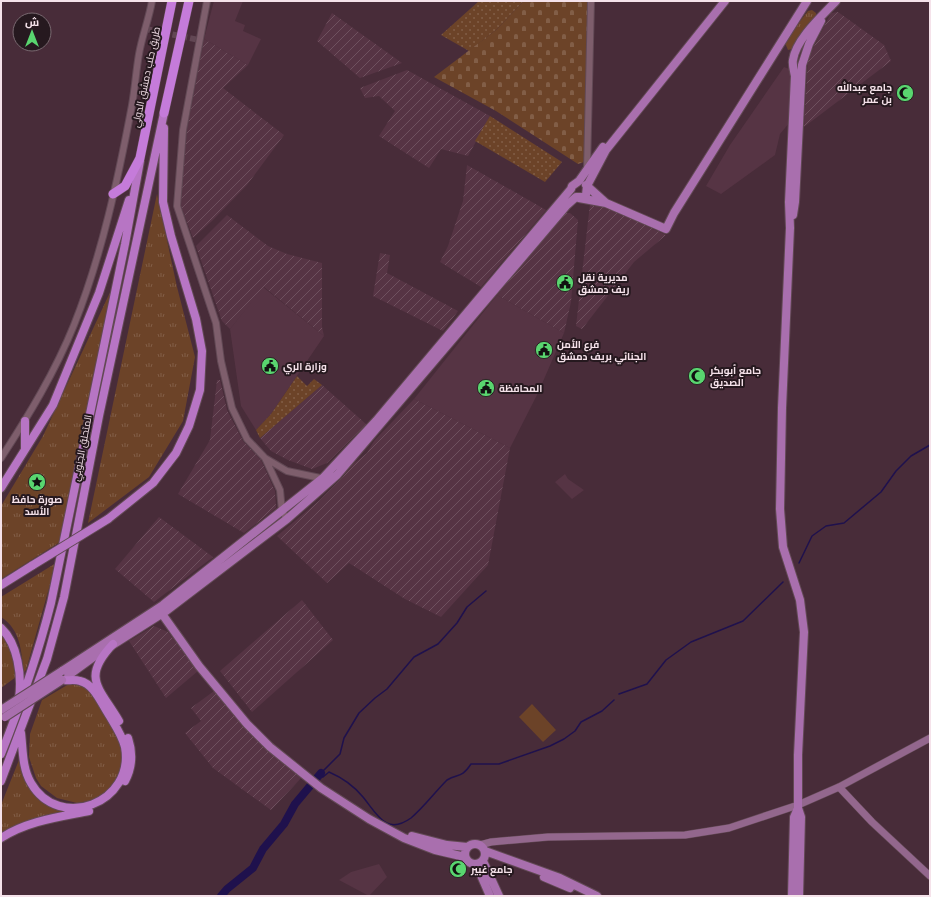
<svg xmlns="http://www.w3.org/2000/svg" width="931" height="897" font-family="Lora,Cairo,serif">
  <defs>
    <pattern id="industrial-furrows" width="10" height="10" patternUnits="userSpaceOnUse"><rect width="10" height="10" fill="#563444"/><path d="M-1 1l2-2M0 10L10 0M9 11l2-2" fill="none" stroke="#6f515f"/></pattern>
    <pattern id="grass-dots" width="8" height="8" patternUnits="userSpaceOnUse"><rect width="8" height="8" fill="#6c4328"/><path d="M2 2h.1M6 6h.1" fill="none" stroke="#825e47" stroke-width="1.8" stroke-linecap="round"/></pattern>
    <pattern id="cemetery-stones" width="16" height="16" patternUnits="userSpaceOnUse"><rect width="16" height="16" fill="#6c4328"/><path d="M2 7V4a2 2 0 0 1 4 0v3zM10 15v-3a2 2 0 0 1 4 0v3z" fill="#825e47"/></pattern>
    <pattern id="park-tufts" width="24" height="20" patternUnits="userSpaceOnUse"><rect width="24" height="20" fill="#6c4328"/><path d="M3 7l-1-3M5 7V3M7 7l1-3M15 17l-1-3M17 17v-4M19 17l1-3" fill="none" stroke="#825e47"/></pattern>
  </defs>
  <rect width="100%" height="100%" fill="#482c39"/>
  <path fill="#563444" d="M 214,1 L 243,1 L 235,21 L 245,25 L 243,31 L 261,39 L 248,65 L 204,39 Z
    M 784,67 L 792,70 L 790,122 L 780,134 L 775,155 L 721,194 L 706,186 L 730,145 Z
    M 263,287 L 324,336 L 271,414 L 256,430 L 241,406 L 230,329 Z
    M 497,295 L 564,333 L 538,393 L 510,448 L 414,399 Z
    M 565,474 L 568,479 L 584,490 L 572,499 L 555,482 Z
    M 379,864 L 387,877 L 369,896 L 339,880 L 351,872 Z"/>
  <path fill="url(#industrial-furrows)" d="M 838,12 L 884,45 L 891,61 L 804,127 L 808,58 L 831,13 Z
    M 332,13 L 402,63 L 360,78 L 317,41 Z
    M 204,39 L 248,65 L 223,88 L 284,135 L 247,185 L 212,221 L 193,238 L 181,206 L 182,184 L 187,130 Z
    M 407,70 L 490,116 L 468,156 L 441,149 L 429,168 L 379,136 L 395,111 L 379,96 L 365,98 L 360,88 Z
    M 467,165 L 546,210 L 481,287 L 440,262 L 448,246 L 463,201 Z
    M 590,204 L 605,206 L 666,235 L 634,262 L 582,329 L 576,326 Z
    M 566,213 L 570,213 L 578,220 L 571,302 L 564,333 L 497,295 Z
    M 227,215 L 268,246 L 287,254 L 322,263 L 322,327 L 324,336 L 264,287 L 230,329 L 222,321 L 196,246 Z
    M 380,253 L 390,255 L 387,273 L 458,311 L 443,331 L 373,296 Z
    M 217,380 L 220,380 L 227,410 L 243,441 L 261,460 L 275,491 L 276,508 L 244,533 L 178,494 L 210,440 Z
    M 322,385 L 366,424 L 327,463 L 312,469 L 288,460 L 271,451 L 260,438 Z
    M 414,399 L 510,448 L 488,565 L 441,617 L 405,599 L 349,563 L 327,583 L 277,536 L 320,500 L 342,478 L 353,464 L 367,453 L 374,441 Z
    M 159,517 L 213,557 L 154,602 L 115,569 Z
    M 302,600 L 333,640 L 252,712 L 220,671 Z
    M 154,626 L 168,632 L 198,671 L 166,698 L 129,641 Z
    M 214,691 L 232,712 L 269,750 L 302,777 L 271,810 L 213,768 L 185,733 L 201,721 L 191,708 Z"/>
  <path fill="url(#grass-dots)" d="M 479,1 L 524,1 L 496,30 L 469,51 L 441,35 Z
    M 490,116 L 562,162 L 545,182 L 475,141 Z
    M 297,376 L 307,386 L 314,379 L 322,385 L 260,438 L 256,430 L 271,414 Z"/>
  <path fill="url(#cemetery-stones)" d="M 524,1 L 587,1 L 589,5 L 584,162 L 578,164 L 496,111 L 434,77 L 496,30 Z"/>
  <path fill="url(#park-tufts)" d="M 812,10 L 816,13 L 816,17 L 792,49 L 788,50 L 785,43 L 787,38 L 808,11 Z
    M 157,194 L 177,287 L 195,357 L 183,421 L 149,477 L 88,523 Z
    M 112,288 L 60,542 L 1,579 L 1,506 L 43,436 Z
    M 56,563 L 26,670 L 24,672 C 21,651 21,630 1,617 L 1,597 Z
    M 1,627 L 13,647 L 16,677 L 1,688 Z
    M 74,681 L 89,685 L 124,738 L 121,776 L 104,795 L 88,801 L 77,803 L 57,798 L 41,786 L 36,778 L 29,757 L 30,734 L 42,700 Z
    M 23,750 L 26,769 L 45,798 L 77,809 C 50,814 24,819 1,835 L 1,805 Z"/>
  <path fill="#6c4328" d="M 532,704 L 556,730 L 543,742 L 519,717 Z"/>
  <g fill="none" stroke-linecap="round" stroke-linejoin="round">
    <path stroke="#1f114d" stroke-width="1.5" d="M 799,563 L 812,536 L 826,526 L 844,523 L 881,492 L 896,471 L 911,456 L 930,445
      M 619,694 L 647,684 L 666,660 L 691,642 L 743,621 L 783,582
      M 321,773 L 340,754 L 344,738 L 359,713 L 375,698 L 387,689 L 414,657 L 438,644 L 457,623 L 467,607 L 486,591
      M 318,777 L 323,777 L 329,772 C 343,778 354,786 363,797 C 377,814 386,836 411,818 C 424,807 435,792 447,780 C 458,773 461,779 471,764 L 499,764 L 550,746 L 564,739 L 575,731 L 581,722 L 602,711 L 614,700"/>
    <path stroke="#1f114d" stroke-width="8" d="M 221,896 L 227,889 L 253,868 L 263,849 L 284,824 L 295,804 L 321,773"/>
    <path stroke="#624754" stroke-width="6" stroke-dasharray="6 3" stroke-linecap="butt" d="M 146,29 L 199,40"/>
    <defs>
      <path id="tertiary" d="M 207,1 L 183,130 L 177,206 L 216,323 L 221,361 L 232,408 L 247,439 L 265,458 L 280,490 L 282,511 L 287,519
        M 587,169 L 591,1
        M 1,458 C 29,415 55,372 74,325 C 102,255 118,179 132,105 C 135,88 136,71 139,54 C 142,36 149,19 152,1
        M 265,458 L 287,471 L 325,479"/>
      <path id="secondary" d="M 839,787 L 872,822 L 930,876
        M 480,845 L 491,842 L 548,837 L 685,835 L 729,828 L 798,805 L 839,787 L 930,738"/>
      <path id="primary" d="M 579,198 L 606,203 L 586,185
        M 606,203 L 666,229 L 674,213 L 807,1
        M 793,215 L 795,202 L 802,65 L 809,44 L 821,21
        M 160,611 L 199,666 L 247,724 L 270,747 L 321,788 L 369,819 L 404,838 L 435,850 L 465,857
        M 62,671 L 163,605 L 323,478 L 376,421 L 571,189 L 572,186 L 579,181 L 603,147
        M 62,680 L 95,656 L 166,611 L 287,519 L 337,475 L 567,205 L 576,197 L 583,197 L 586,195 L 587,186 L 606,150 L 725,1
        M 798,808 L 798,755 L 804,632 L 800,600 L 783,547 L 780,509 L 782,408 L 790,228 L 789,202 L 795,76 C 794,71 792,65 793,60 C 796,39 822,16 836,1
        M 412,836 L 447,845 L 467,847
        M465 854a10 10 0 1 1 20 0a10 10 0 1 1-20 0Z
        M 485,851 L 560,878 L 597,896
        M 483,861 L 499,896
        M 476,864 L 490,896
        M 544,877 L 570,888
        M 792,896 L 794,817 L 798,808 L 801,817 L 799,896"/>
      <path id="trunk" d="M 25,421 L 25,449
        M 1,488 L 53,405 L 99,293 L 129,200
        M 108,519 L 153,483 L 176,453 L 189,426 L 200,390 L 202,351 L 196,319 L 171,236 L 163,202 L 164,128
        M 1,585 L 33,565
        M 1,628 C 18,644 22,676 19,698
        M 113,644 C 81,678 99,687 119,721
        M 21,733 C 23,749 22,768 31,783 C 59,832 135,803 125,747 C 122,735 115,725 109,715 C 101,703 94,684 80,681 C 74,679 68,681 62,680
        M 1,754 C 21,704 38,654 51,603 L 125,244 L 140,161
        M 1,781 L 47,659 L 64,597 L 99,416 L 164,113
        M 125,781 C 132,768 133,753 128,738
        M 1,838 C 27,821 59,817 89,811"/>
      <path id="motorway" d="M 164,113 L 189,1
        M 113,194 L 125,186 L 140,158 L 172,1"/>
    </defs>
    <use href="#tertiary" stroke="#624955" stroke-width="8"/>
    <use href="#secondary" stroke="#624955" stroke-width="8"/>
    <use href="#primary" stroke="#624955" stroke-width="10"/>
    <use href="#trunk" stroke="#624955" stroke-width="10"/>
    <use href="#motorway" stroke="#624955" stroke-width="10"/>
    <use href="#tertiary" stroke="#7e5e6c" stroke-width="6"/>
    <use href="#secondary" stroke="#93678d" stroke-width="7"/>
    <use href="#primary" stroke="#a96fae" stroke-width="8"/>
    <use href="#trunk" stroke="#b775c4" stroke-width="8"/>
    <use href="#motorway" stroke="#c57bda" stroke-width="9"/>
    <defs>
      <path id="primary-bridge" d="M 1,710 L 62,671
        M 5,717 L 62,680"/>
      <path id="trunk-bridge" d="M 33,565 L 108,519"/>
    </defs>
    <use href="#primary-bridge" stroke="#624955" stroke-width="10" stroke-linecap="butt"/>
    <use href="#trunk-bridge" stroke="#624955" stroke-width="10" stroke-linecap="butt"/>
    <use href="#primary-bridge" stroke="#a96fae" stroke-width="8"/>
    <use href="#trunk-bridge" stroke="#b775c4" stroke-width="8"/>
  </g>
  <defs>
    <symbol id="mosque-disc" viewBox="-11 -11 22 22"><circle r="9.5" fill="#59d56f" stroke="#26191f"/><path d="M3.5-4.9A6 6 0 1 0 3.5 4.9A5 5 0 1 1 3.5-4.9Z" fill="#111"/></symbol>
    <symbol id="civic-disc" viewBox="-11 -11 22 22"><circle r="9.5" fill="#59d56f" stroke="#26191f"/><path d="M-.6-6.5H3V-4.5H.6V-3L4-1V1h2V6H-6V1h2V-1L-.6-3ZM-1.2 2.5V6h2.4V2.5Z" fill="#111"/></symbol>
    <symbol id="sight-disc" viewBox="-11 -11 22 22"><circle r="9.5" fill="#59d56f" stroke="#26191f"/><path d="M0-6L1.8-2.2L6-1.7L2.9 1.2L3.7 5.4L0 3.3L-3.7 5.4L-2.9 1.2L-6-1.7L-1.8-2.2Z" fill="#111"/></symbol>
  </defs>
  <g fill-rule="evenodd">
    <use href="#mosque-disc" x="895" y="83" width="20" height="20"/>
    <use href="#civic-disc" x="555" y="273" width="20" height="20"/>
    <use href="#civic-disc" x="534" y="340" width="20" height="20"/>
    <use href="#civic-disc" x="260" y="356" width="20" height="20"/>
    <use href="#mosque-disc" x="687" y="366" width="20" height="20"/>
    <use href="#civic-disc" x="476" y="378" width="20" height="20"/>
    <use href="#sight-disc" x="27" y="472" width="20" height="20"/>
    <use href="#mosque-disc" x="448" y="859" width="20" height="20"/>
  </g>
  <g text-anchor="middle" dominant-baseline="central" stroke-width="4" stroke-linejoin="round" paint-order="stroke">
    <g font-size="10" fill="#f5e2ea" stroke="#26191f">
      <text transform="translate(146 77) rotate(-78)">طريق حلب دمشق الدولي</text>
      <text transform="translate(82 448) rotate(-79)">المتحلق الجنوبي</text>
    </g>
    <g font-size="10" font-weight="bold" fill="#f5e2ea" stroke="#26191f" text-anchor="start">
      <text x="892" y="87" text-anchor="end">جامع عبدالله<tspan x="892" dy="12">بن عمر</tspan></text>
      <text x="578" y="277">مديرية نقل<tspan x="578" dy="12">ريف دمشق</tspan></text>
      <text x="557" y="344">فرع الأمن<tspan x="557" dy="12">الجنائي بريف دمشق</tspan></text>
      <text x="283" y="366">وزارة الري</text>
      <text x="710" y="370">جامع أبوبكر<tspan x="710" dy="12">الصديق</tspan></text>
      <text x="499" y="388">المحافظة</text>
      <text x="37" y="499" text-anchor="middle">صورة حافظ<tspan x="37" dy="12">الأسد</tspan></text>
      <text x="471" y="869">جامع غبير</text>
    </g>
  </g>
  <rect width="931" height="897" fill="none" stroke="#f5e2ea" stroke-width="4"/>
  <g transform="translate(32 32)"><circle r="19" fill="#26191f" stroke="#796970"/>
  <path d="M0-3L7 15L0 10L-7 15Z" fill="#59d56f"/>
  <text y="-6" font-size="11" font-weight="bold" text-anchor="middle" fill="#f5e2ea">ش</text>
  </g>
</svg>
